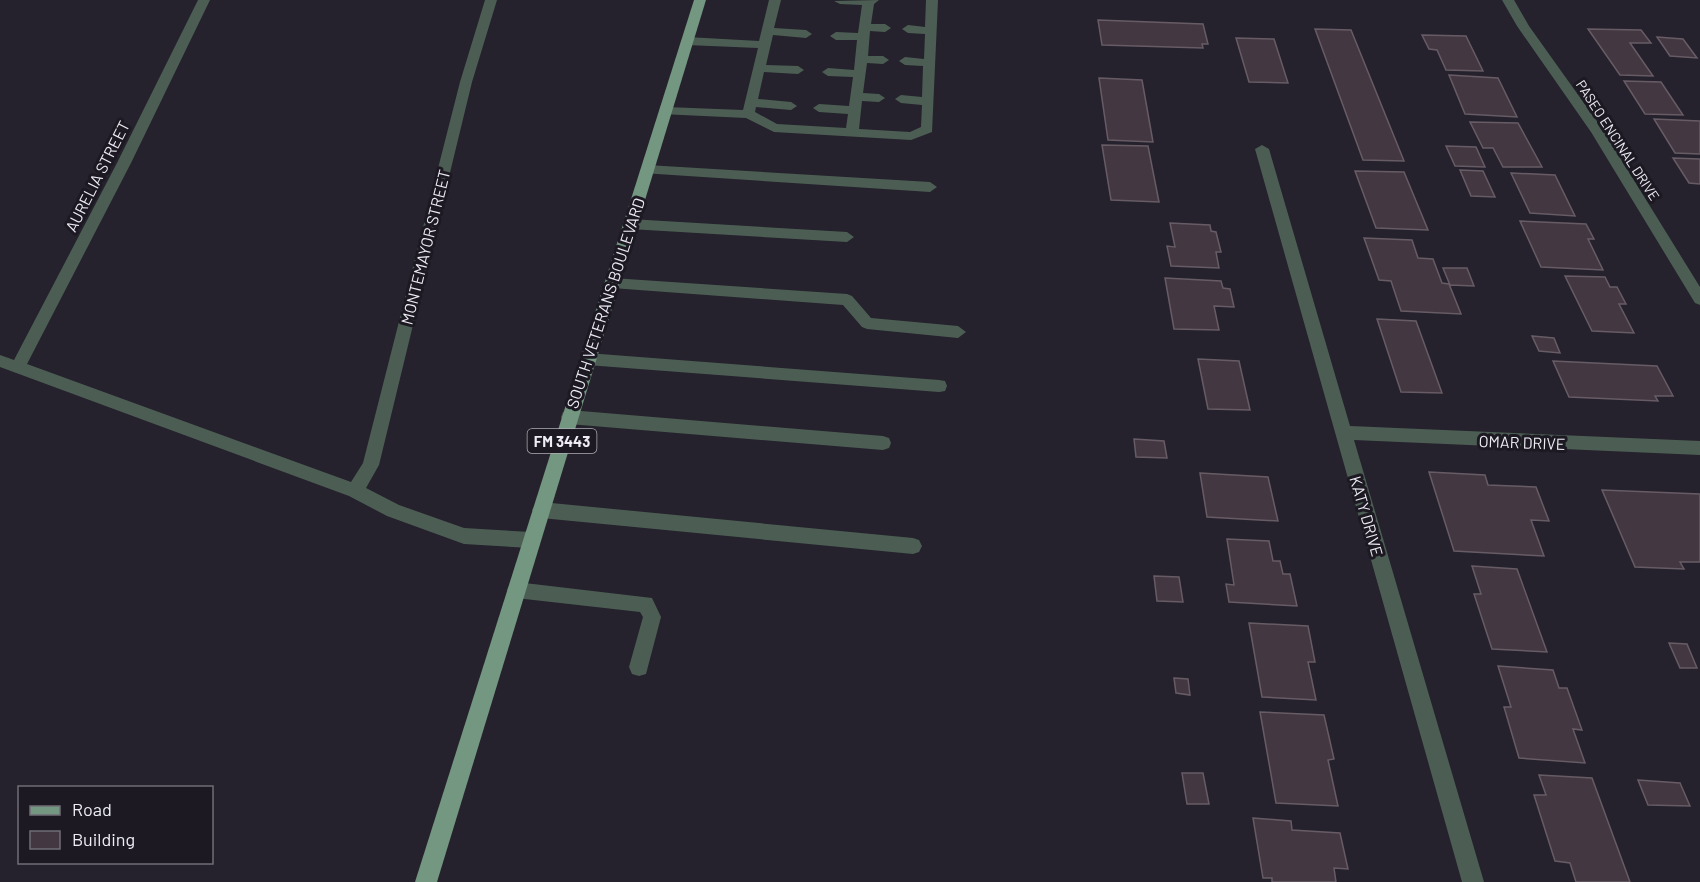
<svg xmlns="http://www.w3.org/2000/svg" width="1700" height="882" font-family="Barlow,sans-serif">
  <rect width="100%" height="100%" fill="#25222d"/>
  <path fill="#433841" stroke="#675c65" stroke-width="1.5" d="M 1098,20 L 1203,24 L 1208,44 L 1202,44 L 1203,48 L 1102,45 Z
    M 1315,29 L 1351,30 L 1404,161 L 1363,160 Z
    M 1588,29 L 1641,30 L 1651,43 L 1630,43 L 1653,76 L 1620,75 Z
    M 1422,35 L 1466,36 L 1483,71 L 1446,70 L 1437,50 L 1429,49 Z
    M 1657,37 L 1683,39 L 1697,58 L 1670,56 Z
    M 1236,38 L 1274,39 L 1288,83 L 1249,82 Z
    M 1449,75 L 1498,78 L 1517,117 L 1465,114 Z
    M 1099,78 L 1142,80 L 1153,142 L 1108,140 Z
    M 1624,81 L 1661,82 L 1683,115 L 1645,114 Z
    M 1654,119 L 1700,121 L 1700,154 L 1675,153 Z
    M 1470,122 L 1518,123 L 1542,167 L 1503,167 L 1493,148 L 1483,148 Z
    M 1102,145 L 1148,146 L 1159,202 L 1111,200 Z
    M 1446,146 L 1476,147 L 1485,167 L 1455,166 Z
    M 1673,158 L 1700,159 L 1700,184 L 1689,183 Z
    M 1460,170 L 1483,171 L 1495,197 L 1471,196 Z
    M 1355,171 L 1404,172 L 1428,230 L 1376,228 Z
    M 1511,173 L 1555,175 L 1575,216 L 1530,213 Z
    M 1520,221 L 1586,224 L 1594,239 L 1588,239 L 1603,270 L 1541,267 Z
    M 1170,223 L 1210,225 L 1211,231 L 1216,232 L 1221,252 L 1216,252 L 1219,268 L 1171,266 L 1167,246 L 1175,247 Z
    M 1364,238 L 1412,240 L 1418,258 L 1433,259 L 1442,283 L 1449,284 L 1461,314 L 1401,311 L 1391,281 L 1379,280 Z
    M 1443,268 L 1467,268 L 1474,286 L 1450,285 Z
    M 1565,276 L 1605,277 L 1610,287 L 1617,287 L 1626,304 L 1619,304 L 1634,333 L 1592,331 Z
    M 1165,278 L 1221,281 L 1223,288 L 1230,289 L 1234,307 L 1214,306 L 1219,330 L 1174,329 Z
    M 1377,319 L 1416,321 L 1442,393 L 1401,392 Z
    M 1532,336 L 1554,338 L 1560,353 L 1539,351 Z
    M 1198,359 L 1239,361 L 1250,410 L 1208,409 Z
    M 1553,361 L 1657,366 L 1673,396 L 1655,396 L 1658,401 L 1569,397 Z
    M 1134,439 L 1164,441 L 1167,458 L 1136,457 Z
    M 1429,472 L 1485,475 L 1488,485 L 1536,487 L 1549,521 L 1531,520 L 1544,556 L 1454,551 Z
    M 1200,473 L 1268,477 L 1278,521 L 1207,517 Z
    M 1602,490 L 1700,494 L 1700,562 L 1680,562 L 1684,569 L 1635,567 Z
    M 1227,539 L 1269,541 L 1273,561 L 1280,561 L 1283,574 L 1290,574 L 1297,606 L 1229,602 L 1226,584 L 1234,585 Z
    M 1472,566 L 1517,569 L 1547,652 L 1492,649 L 1474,594 L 1481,594 Z
    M 1154,576 L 1179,577 L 1183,602 L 1157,601 Z
    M 1249,623 L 1308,626 L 1315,662 L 1308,662 L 1316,700 L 1262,697 Z
    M 1669,643 L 1687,644 L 1697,668 L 1680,668 Z
    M 1498,666 L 1553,670 L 1559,688 L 1567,688 L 1582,730 L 1573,729 L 1585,763 L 1519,758 L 1504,707 L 1511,707 Z
    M 1174,678 L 1188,679 L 1190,695 L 1176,693 Z
    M 1260,712 L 1324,715 L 1334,759 L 1328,760 L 1338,806 L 1276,803 Z
    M 1182,773 L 1203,773 L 1209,804 L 1187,804 Z
    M 1539,775 L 1592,778 L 1630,882 L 1576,882 L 1570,863 L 1555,861 L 1534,795 L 1546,795 Z
    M 1638,780 L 1680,783 L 1690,806 L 1648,805 Z
    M 1253,818 L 1291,821 L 1292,830 L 1340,833 L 1348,869 L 1334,868 L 1336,882 L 1272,882 L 1272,878 L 1263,878 Z"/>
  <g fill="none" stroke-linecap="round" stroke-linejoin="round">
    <path fill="#4c5e53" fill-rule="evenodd" d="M 769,0 L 781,0 L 774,28 L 806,30 L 812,34 L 806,38 L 773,35 L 766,65 L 798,66 L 804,70 L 798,74 L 764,72 L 758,99 L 791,102 L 797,106 L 791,110 L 756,107 L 755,112 L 777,124 L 846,128 L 848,114 L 819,112 L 813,108 L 819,104 L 849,106 L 853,77 L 828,76 L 822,72 L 828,68 L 854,70 L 857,40 L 836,40 L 830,36 L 836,32 L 858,33 L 862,5 L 840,4 L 834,1 L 879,0 L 874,4 L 871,24 L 885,24 L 891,28 L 885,32 L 870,31 L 868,56 L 883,56 L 889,60 L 883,64 L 867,63 L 863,93 L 879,94 L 885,98 L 879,102 L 862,101 L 859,129 L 910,132 L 921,127 L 922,105 L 901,103 L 895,99 L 901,95 L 922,97 L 923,66 L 905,65 L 899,61 L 905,57 L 924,59 L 925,34 L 908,33 L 902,29 L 908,25 L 925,27 L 926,0 L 938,0 L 932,132 L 911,140 L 774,132 L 746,118 L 661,114 L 660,111 L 666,107 L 743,110 L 758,48 L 687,45 L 681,41 L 687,37 L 759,41 Z
      M 647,165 L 930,182 L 937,187 L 930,192 L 642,173 L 640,170 Z
      M 630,219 L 847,232 L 854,237 L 847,242 L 630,229 L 623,224 Z
      M 612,278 L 847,294 L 852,296 L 871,318 L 958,326 L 966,332 L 958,338 L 867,329 L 862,327 L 843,305 L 612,288 L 605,283 Z
      M 587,353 L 939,380 L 945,381 L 947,386 L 945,391 L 939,392 L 587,365 L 579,359 Z
      M 569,410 L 883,436 L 889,438 L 891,443 L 889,448 L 883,450 L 569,424 L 563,422 L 561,417 L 563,412 Z
      M 541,502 L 913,538 L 919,540 L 922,546 L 919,552 L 913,554 L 541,518 L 535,515 L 532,510 L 535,505 Z
      M 516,582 L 652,598 L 661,617 L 646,674 L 639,676 L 632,674 L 629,667 L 643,617 L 640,612 L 516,598 L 510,596 L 507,590 L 510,584 Z"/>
    <path fill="#4c5e53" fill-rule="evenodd" d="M 198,0 L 210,0 L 131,163 L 27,364 L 351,482 L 363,463 L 460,82 L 485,0 L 497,0 L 472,82 L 379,465 L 366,488 L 399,505 L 464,528 L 531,532 L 537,534 L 540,540 L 537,546 L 531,548 L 464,544 L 387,516 L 349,496 L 0,367 L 0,355 L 14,360 L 117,163 Z
      M 1502,0 L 1514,0 L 1529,26 L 1601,127 L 1700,287 L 1700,305 L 1695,303 L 1591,132 L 1517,26 Z
      M 1262,145 L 1269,149 L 1350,426 L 1700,441 L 1700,455 L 1354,440 L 1484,882 L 1462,882 L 1255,149 Z"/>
    <path fill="#739780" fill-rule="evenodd" d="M 694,0 L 706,0 L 437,882 L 415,882 Z"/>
  </g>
  <g text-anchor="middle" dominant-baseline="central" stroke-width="6" stroke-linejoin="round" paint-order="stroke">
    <g font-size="14" fill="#eeecf4" stroke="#1c1923">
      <text transform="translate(1618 140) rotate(57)">PASEO ENCINAL DRIVE</text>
    </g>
    <rect fill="#1c1923" stroke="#afadb5" stroke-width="1.5" x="527.5" y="429" width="69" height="24" rx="4.5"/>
    <g font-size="15" font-weight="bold" fill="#eeecf4">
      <text x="562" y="441">FM 3443</text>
    </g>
    <g font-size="16" fill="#eeecf4" stroke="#1c1923">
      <text transform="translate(97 176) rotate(-63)">AURELIA STREET</text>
      <text transform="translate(425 247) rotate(-76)">MONTEMAYOR STREET</text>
      <text transform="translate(605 303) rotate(-72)">SOUTH VETERANS BOULEVARD</text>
      <text transform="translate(1522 442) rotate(2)">OMAR DRIVE</text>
      <text transform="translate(1367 516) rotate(74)">KATY DRIVE</text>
    </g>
  </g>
  <rect x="18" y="786" width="195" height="78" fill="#1c1923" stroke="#706d77" stroke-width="1.5"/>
  <rect x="30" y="806" width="30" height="9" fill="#739780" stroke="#706d77" stroke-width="1.5"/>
  <text x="72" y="816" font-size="18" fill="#eeecf4">Road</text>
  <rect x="30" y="831" width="30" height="18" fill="#433841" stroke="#706d77" stroke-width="1.5"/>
  <text x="72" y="846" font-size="18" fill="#eeecf4">Building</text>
</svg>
